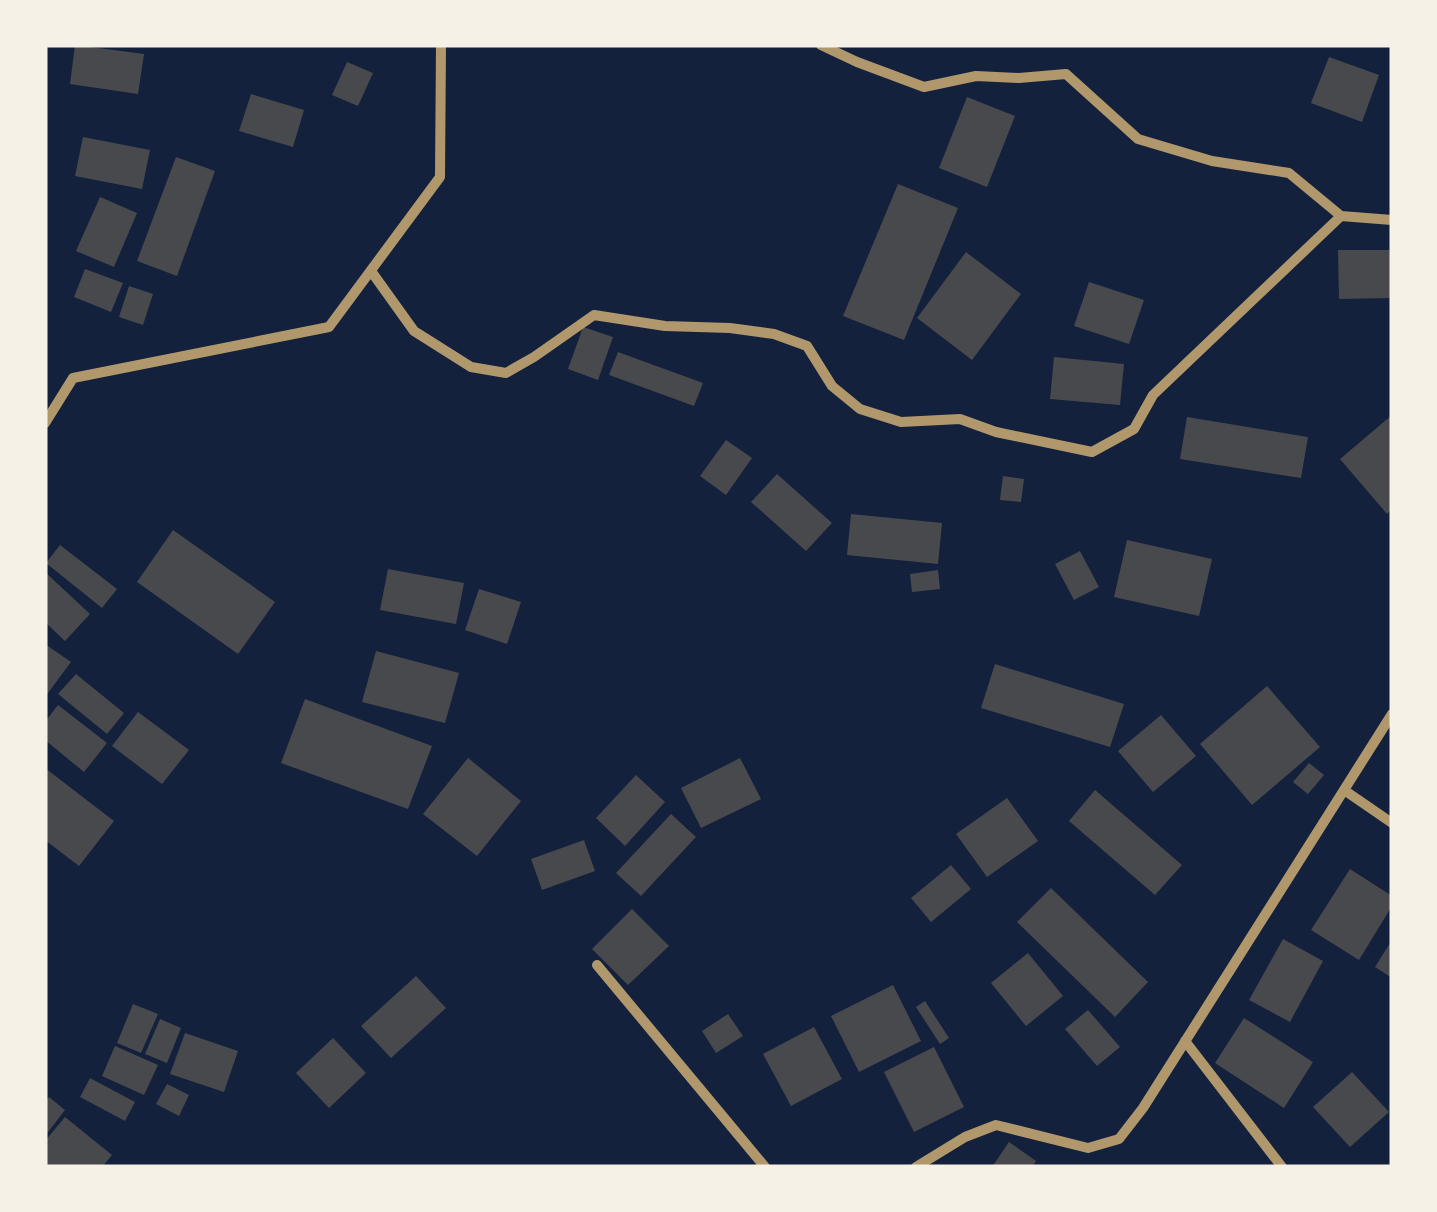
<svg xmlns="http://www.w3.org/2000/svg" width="1437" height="1212" font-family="Helvetica,sans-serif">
  <rect width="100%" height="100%" fill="#14213d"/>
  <path fill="#48494c" d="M 75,45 L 144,54 L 138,94 L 70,84 Z
    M 1329,57 L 1379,75 L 1362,122 L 1311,103 Z
    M 347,62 L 373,73 L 358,106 L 332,95 Z
    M 251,94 L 304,110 L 293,147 L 239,131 Z
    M 967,97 L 1015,116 L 987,187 L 939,168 Z
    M 83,137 L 150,150 L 142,189 L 75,176 Z
    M 176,157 L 215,171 L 177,276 L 137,261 Z
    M 898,184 L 958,208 L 904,340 L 843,316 Z
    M 100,197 L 137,213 L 114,267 L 76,251 Z
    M 1338,250 L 1392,250 L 1392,298 L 1339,299 Z
    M 966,252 L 1021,294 L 972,360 L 917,318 Z
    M 85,269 L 123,283 L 111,312 L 74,297 Z
    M 1089,282 L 1144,300 L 1129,344 L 1074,326 Z
    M 129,286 L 153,294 L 143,325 L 119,317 Z
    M 583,327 L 613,337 L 598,380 L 568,369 Z
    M 618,352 L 703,383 L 694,406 L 609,375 Z
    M 1054,357 L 1124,364 L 1120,405 L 1050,399 Z
    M 1392,415 L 1392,509 L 1387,514 L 1340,459 Z
    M 1187,417 L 1308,437 L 1301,478 L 1180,459 Z
    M 726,440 L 752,458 L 726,495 L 700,476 Z
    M 777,474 L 832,523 L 806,551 L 751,502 Z
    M 1003,476 L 1024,479 L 1021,502 L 1000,500 Z
    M 851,514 L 942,523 L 938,564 L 847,555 Z
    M 173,530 L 275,602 L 238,654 L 137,582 Z
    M 1127,540 L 1212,559 L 1199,616 L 1114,597 Z
    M 60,545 L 117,589 L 102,608 L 46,563 Z
    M 1080,551 L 1099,587 L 1074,600 L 1055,564 Z
    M 388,569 L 464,583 L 456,624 L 380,610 Z
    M 938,570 L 940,589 L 912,592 L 910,574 Z
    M 45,572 L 90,614 L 65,641 L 45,622 Z
    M 479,589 L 521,602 L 507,644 L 465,630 Z
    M 45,644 L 71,662 L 45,697 Z
    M 376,651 L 459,673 L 445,723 L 362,702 Z
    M 995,664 L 1124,704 L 1110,747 L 981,708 Z
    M 76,674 L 124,713 L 107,734 L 58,694 Z
    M 1267,686 L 1320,747 L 1252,805 L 1200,744 Z
    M 305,699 L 432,746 L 408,809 L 281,763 Z
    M 58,705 L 107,743 L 84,772 L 45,740 L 45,722 Z
    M 138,712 L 189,750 L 162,784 L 112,746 Z
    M 1161,715 L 1196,756 L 1153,792 L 1118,751 Z
    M 468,758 L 521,801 L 477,856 L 423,814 Z
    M 740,758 L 761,799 L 701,828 L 681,788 Z
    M 1309,763 L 1324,775 L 1308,794 L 1293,782 Z
    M 45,768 L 114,821 L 79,866 L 45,840 Z
    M 636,775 L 665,802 L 625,846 L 596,818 Z
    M 1095,790 L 1182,865 L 1155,895 L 1069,821 Z
    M 1007,798 L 1038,841 L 987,877 L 956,834 Z
    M 671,814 L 696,837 L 641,896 L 616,873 Z
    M 584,840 L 595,871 L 542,890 L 531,859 Z
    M 951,865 L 971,889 L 931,922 L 911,898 Z
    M 1350,869 L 1392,896 L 1392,906 L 1359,960 L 1311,930 Z
    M 1051,888 L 1148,982 L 1115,1017 L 1017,922 Z
    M 632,909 L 669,946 L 628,985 L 592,949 Z
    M 1283,939 L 1323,961 L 1290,1022 L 1249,1000 Z
    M 1392,940 L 1392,978 L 1375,967 Z
    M 1028,953 L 1063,996 L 1026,1026 L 991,983 Z
    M 416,976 L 446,1008 L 391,1058 L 361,1026 Z
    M 893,985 L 921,1041 L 859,1072 L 831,1016 Z
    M 925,1001 L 949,1038 L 940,1044 L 916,1007 Z
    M 133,1004 L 158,1014 L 141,1053 L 117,1043 Z
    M 1088,1010 L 1120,1047 L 1097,1066 L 1065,1029 Z
    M 728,1014 L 743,1036 L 716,1053 L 702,1031 Z
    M 1244,1018 L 1313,1062 L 1284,1108 L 1215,1063 Z
    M 160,1019 L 181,1028 L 167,1063 L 145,1054 Z
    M 814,1027 L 842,1079 L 791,1106 L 763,1054 Z
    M 185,1033 L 238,1051 L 224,1092 L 170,1074 Z
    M 333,1038 L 366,1073 L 329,1108 L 296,1073 Z
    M 115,1046 L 158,1065 L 144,1095 L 102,1076 Z
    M 934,1047 L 964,1107 L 914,1132 L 884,1072 Z
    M 1352,1072 L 1389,1112 L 1350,1147 L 1313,1107 Z
    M 90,1078 L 135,1102 L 125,1121 L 80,1097 Z
    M 167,1084 L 189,1095 L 179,1116 L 156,1104 Z
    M 49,1097 L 65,1110 L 45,1136 L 45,1102 Z
    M 65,1117 L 112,1155 L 102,1167 L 45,1166 L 45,1141 Z
    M 1009,1142 L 1036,1161 L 1032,1167 L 992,1167 Z"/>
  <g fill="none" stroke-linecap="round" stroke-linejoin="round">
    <path stroke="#b1986c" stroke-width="10" d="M 821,45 L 857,62 L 924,87 L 976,76 L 1019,78 L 1066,74 L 1138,139 L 1212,161 L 1289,173 L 1341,216 L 1392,220
      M 371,271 L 414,331 L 471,367 L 506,373 L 534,357 L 594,315 L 665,326 L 730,328 L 774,334 L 807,346 L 832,386 L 860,409 L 901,422 L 960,419 L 996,432 L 1092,452 L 1134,429 L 1153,395 L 1341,216
      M 45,423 L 73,378 L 329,327 L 440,177 L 441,45
      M 1344,790 L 1392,823
      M 597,965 L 765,1167
      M 1185,1041 L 1282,1167
      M 916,1167 L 965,1137 L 996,1125 L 1088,1148 L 1119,1139 L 1143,1108 L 1392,714"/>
  </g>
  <rect width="1437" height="1212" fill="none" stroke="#f6f1e7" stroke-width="95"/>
</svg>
